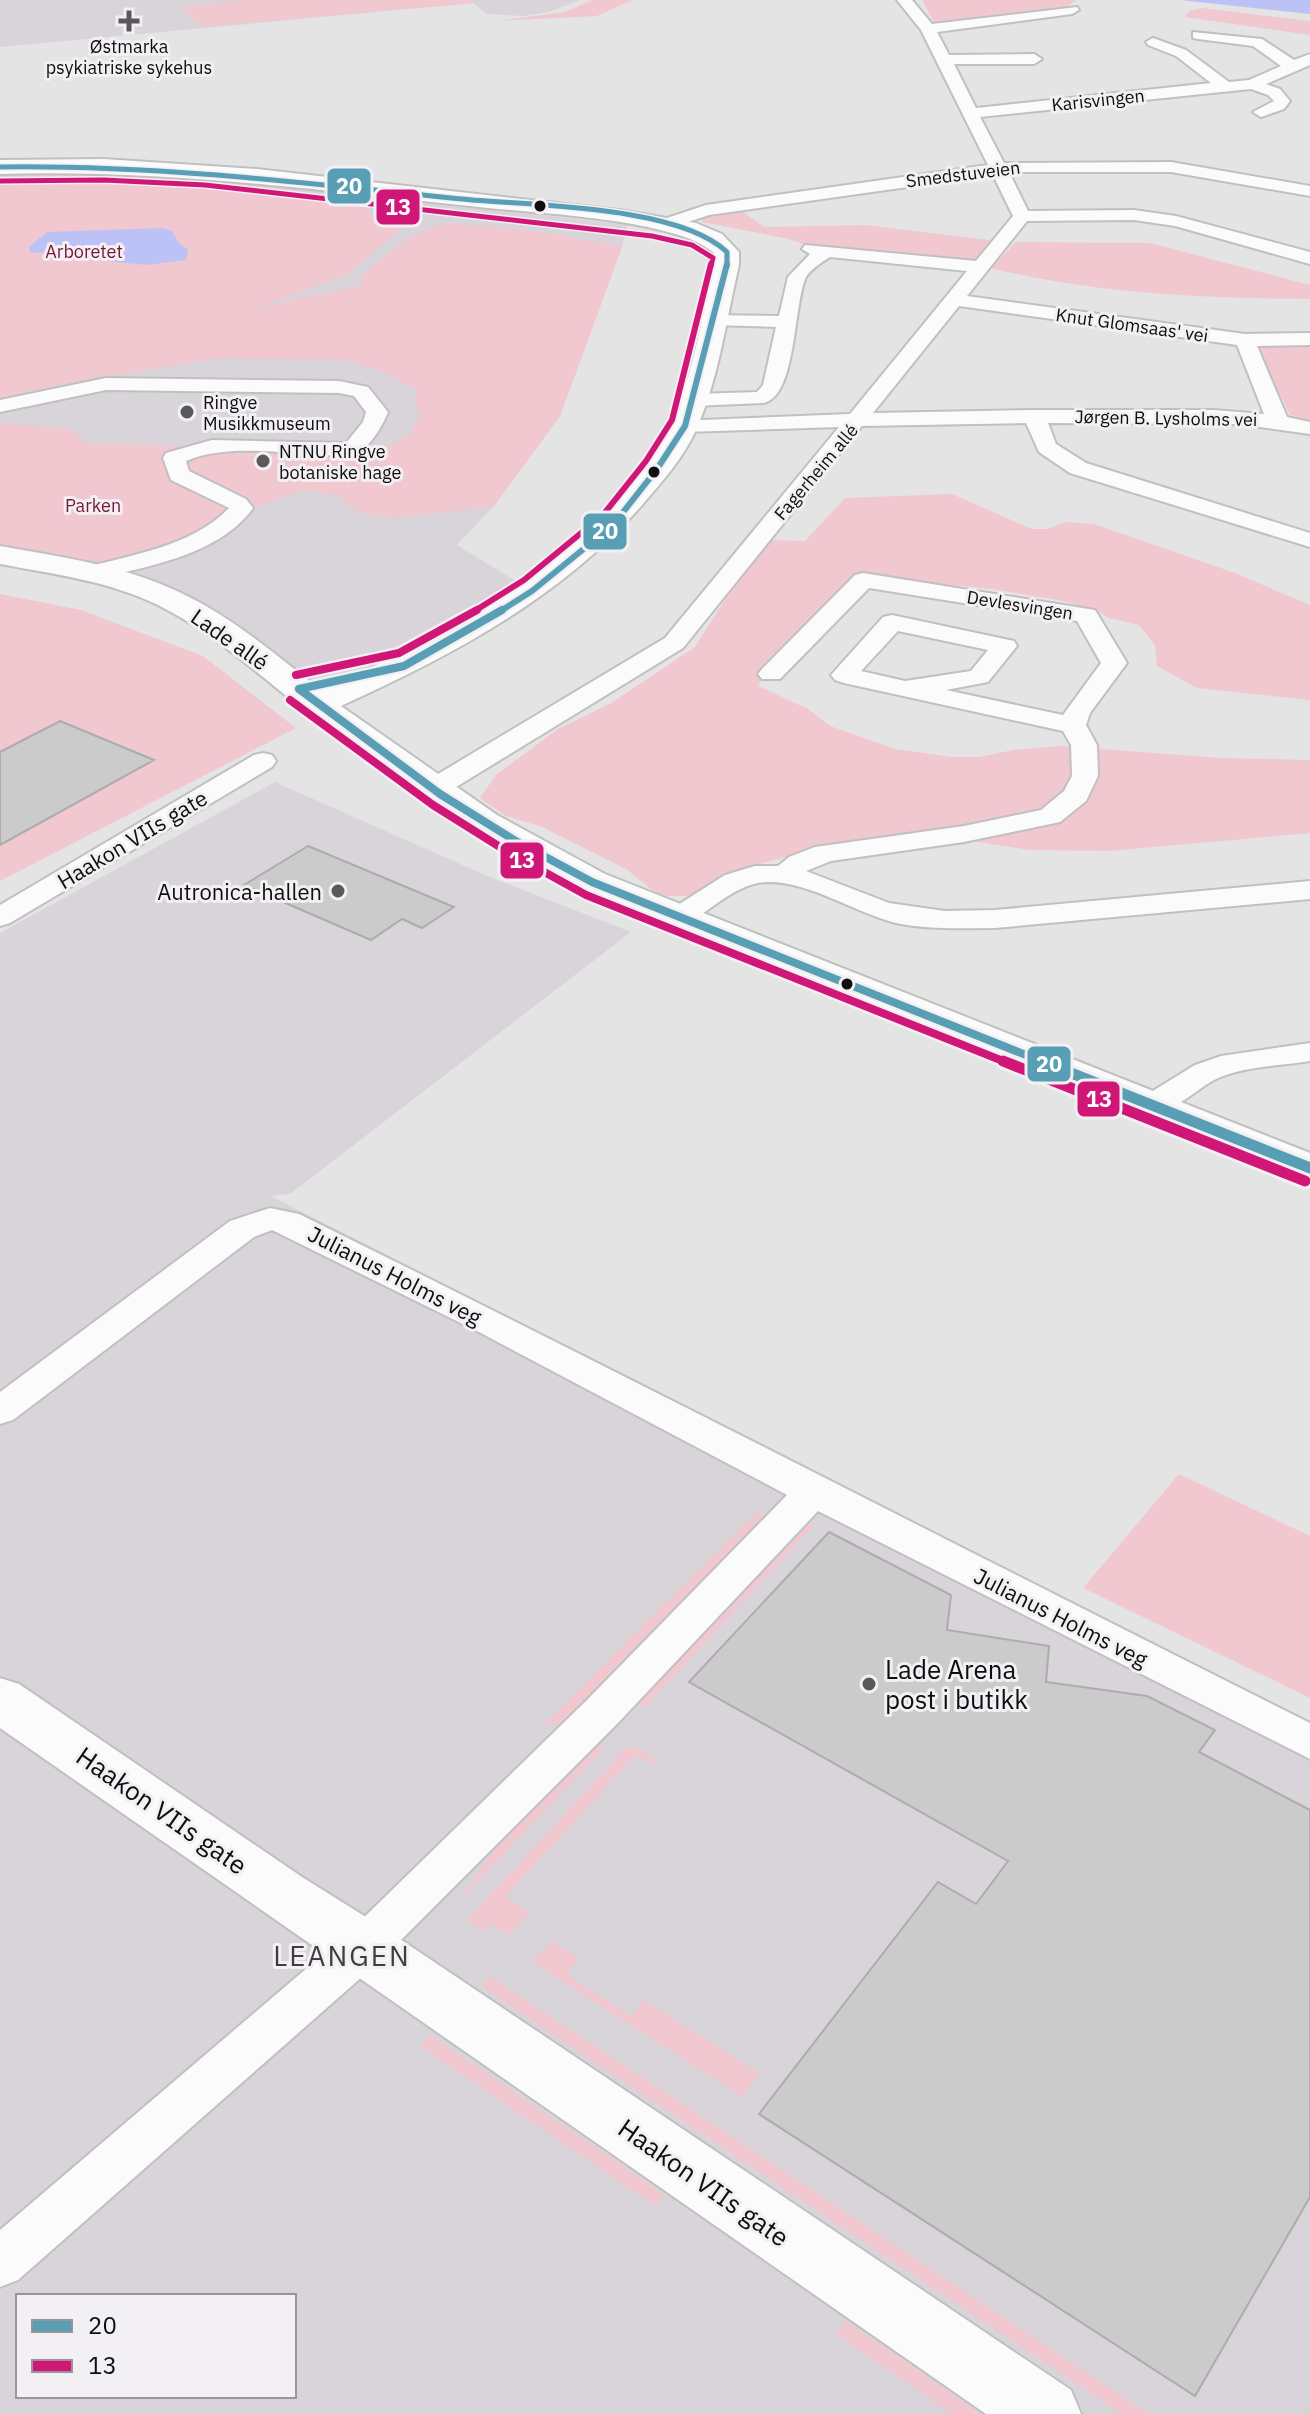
<svg xmlns="http://www.w3.org/2000/svg" width="1310" height="2414" font-family="'IBM Plex Sans',sans-serif">
  <rect width="100%" height="100%" fill="#e5e4e5"/>
  <path fill="#d9d4da" fill-rule="evenodd" d="M 0,0 L 580,0 L 549,12 L 523,16 L 487,14 L 473,3 L 0,47 Z
    M 8,171 L 169,171 L 627,225 L 622,247 L 560,416 L 493,507 L 457,545 L 532,591 L 404,666 L 299,689 L 166,598 L 0,555 L 0,175 Z
    M 275,782 L 485,875 L 631,932 L 290,1194 L 271,1196 L 1310,1724 L 1310,2414 L 0,2414 L 0,933 ZM 18,2296 L 294,2296 L 294,2396 L 18,2396 Z"/>
  <path fill="#f1c7d0" d="M 242,0 L 471,0 L 474,3 L 201,27 L 182,8 Z
    M 592,0 L 632,0 L 597,16 L 496,21 L 565,12 Z
    M 922,0 L 1076,0 L 1065,8 L 936,26 Z
    M 1202,8 L 1310,21 L 1310,35 L 1185,17 L 1189,11 Z
    M 110,172 L 193,178 L 377,201 L 366,214 L 410,221 L 346,275 L 254,309 L 362,285 C 361,272 374,265 384,257 C 400,245 417,231 437,226 C 462,219 594,239 622,247 L 560,416 L 493,507 L 393,518 L 365,514 L 350,507 L 339,495 L 303,490 L 238,514 L 179,475 L 187,450 L 384,450 L 410,433 L 420,416 L 414,394 L 420,392 L 374,368 L 343,360 L 221,358 L 63,384 L 0,398 L 0,187 L 32,173 Z
    M 743,212 L 765,227 L 866,225 L 996,241 L 976,263 L 808,246 L 789,239 L 702,222 L 702,218 Z
    M 1016,242 L 1150,243 L 1310,285 L 1310,299 C 1202,298 1097,294 991,268 Z
    M 1255,344 L 1310,344 L 1310,421 L 1290,415 Z
    M 0,423 L 74,430 L 84,443 L 184,446 L 167,457 L 234,509 L 227,521 L 168,548 L 98,569 L 0,550 Z
    M 952,494 L 1032,529 L 1048,529 L 1064,522 L 1094,524 L 1235,573 L 1310,605 L 1310,700 L 1197,688 L 1157,666 L 1155,645 L 1139,625 L 1109,618 L 1097,611 L 1064,601 L 992,589 L 881,578 L 770,666 L 758,686 L 808,709 L 830,726 L 895,749 L 952,757 L 979,757 L 1013,750 L 1060,746 L 1221,758 L 1310,760 L 1310,833 L 1109,851 L 1030,850 L 939,836 L 805,852 L 755,865 L 689,896 L 660,896 L 626,869 L 542,827 L 506,816 L 480,798 L 496,775 L 558,729 L 613,702 L 695,647 L 724,601 L 771,540 L 805,541 L 845,498 Z
    M 0,594 L 81,610 L 203,656 L 296,728 L 0,881 Z
    M 1179,1474 L 1310,1536 L 1310,1698 L 1083,1588 Z
    M 757,1512 L 765,1517 L 561,1723 L 542,1726 Z
    M 816,1523 L 643,1709 L 633,1703 L 802,1526 Z
    M 593,1745 L 602,1745 L 604,1748 L 459,1901 L 493,1851 Z
    M 634,1747 L 655,1759 L 658,1767 L 636,1755 L 505,1897 L 530,1913 L 508,1935 L 490,1924 L 483,1931 L 467,1920 L 626,1748 Z
    M 552,1941 L 579,1958 L 566,1974 L 631,2016 L 644,2000 L 761,2074 L 742,2097 L 533,1962 Z
    M 490,1976 L 1149,2414 L 1122,2414 L 481,1986 Z
    M 430,2035 L 665,2195 L 655,2206 L 420,2046 Z
    M 845,2320 L 981,2414 L 952,2414 L 836,2334 Z"/>
  <path fill="#bcc2f6" d="M 1180,0 L 1310,0 L 1310,14 Z
    M 164,228 L 172,231 L 179,243 L 188,250 L 186,260 L 147,265 L 79,258 L 69,251 L 30,253 L 29,247 L 47,232 Z"/>
  <path fill="#cccbcc" stroke="#adacad" stroke-width="2" d="M 60,721 L 154,760 L 0,845 L 0,752 Z
    M 308,846 L 454,907 L 422,928 L 402,919 L 371,940 L 244,885 Z
    M 829,1532 L 951,1595 L 947,1630 L 1049,1646 L 1046,1682 L 1147,1696 L 1215,1730 L 1199,1752 L 1310,1810 L 1310,2197 L 1195,2396 L 759,2114 L 938,1882 L 976,1904 L 1008,1861 L 689,1682 Z"/>
  <g fill="none" stroke-linecap="round" stroke-linejoin="round">
    <defs>
      <path id="street" d="M 897,0 L 912,0 L 932,24 L 1077,7 L 1079,10 L 1072,14 L 937,32 L 949,55 L 1034,54 L 1042,59 L 1034,64 L 954,64 L 976,108 L 1211,83 L 1176,56 L 1148,45 L 1146,42 L 1153,38 L 1186,50 L 1229,82 L 1249,80 L 1281,66 L 1253,46 L 1198,39 L 1193,38 L 1193,32 L 1262,39 L 1294,60 L 1310,54 L 1310,65 L 1266,84 L 1280,89 L 1290,101 L 1284,109 L 1261,117 L 1253,112 L 1274,101 L 1268,95 L 1251,89 L 980,117 L 1004,163 L 1171,162 L 1310,186 L 1310,196 L 1171,172 L 1009,172 L 1028,211 L 1134,210 L 1176,216 L 1310,252 L 1310,264 L 1175,226 L 1134,220 L 1027,221 L 967,296 L 1245,334 L 1310,333 L 1310,345 L 1257,346 L 1287,417 L 1310,422 L 1310,434 L 1238,424 L 1048,423 L 1056,444 L 1086,463 L 1310,533 L 1310,547 L 1070,473 L 1039,452 L 1026,423 L 862,426 L 683,648 L 443,795 L 423,795 L 419,789 L 423,783 L 665,638 L 839,427 L 685,432 L 677,431 L 674,426 L 677,421 L 850,414 L 967,271 L 830,257 C 822,262 811,269 806,277 C 793,305 797,395 764,403 L 693,406 L 683,400 L 693,394 L 757,392 L 763,385 L 776,327 L 713,325 L 706,323 L 703,319 L 706,315 L 779,316 L 788,277 L 810,254 L 802,249 L 805,245 L 976,261 L 1013,216 L 993,175 L 709,215 L 667,229 L 658,224 L 661,220 L 706,205 L 988,165 L 921,30 ZM 959,306 L 1237,345 L 1264,414 L 1213,410 L 1034,410 L 873,413 Z
        M 106,378 L 339,381 L 368,387 L 388,412 C 382,427 368,451 352,455 C 299,458 235,440 186,461 L 189,471 L 246,499 L 253,508 C 219,556 144,567 91,580 L 83,578 L 79,573 L 83,568 C 131,555 193,546 229,508 L 171,480 L 163,458 L 166,453 L 212,440 L 346,443 L 363,422 L 366,412 L 354,396 L 339,393 L 106,390 L 0,412 L 0,400 Z
        M 863,573 L 1095,610 L 1127,663 L 1090,713 L 1086,725 L 1097,745 L 1098,776 L 1086,801 L 1060,822 L 964,842 L 831,861 L 806,871 L 889,903 L 945,911 L 995,910 L 1310,881 L 1310,899 L 995,928 C 962,928 929,930 896,923 C 853,913 797,873 754,884 C 731,890 710,910 690,922 L 680,925 L 670,922 L 665,916 L 670,910 L 725,875 L 755,866 L 778,866 L 789,857 L 815,847 L 964,826 L 1041,810 L 1064,791 L 1072,776 L 1071,745 L 1063,731 L 844,683 L 835,680 L 831,675 L 883,617 L 892,615 L 1014,641 L 1017,646 L 988,682 L 946,690 L 1063,715 L 1101,663 L 1077,621 L 869,588 L 780,679 L 762,679 L 758,674 L 762,669 L 855,575 ZM 898,631 L 988,650 L 971,671 L 905,681 L 861,671 Z
        M 263,753 L 272,755 L 276,761 L 272,767 L 10,923 L 0,926 L 0,905 L 254,755 Z
        M 1310,1043 L 1310,1061 C 1280,1066 1244,1066 1216,1079 C 1192,1091 1171,1118 1143,1111 L 1138,1104 L 1143,1097 L 1195,1065 L 1221,1056 Z
        M 270,1208 L 299,1214 C 638,1381 972,1554 1310,1723 L 1310,1759 L 818,1511 L 617,1724 L 380,1961 L 18,2280 L 0,2287 L 0,2230 L 348,1933 L 587,1700 L 787,1495 L 477,1331 L 272,1230 L 254,1237 L 13,1420 L 0,1424 L 0,1392 L 230,1221 Z"/>
      <path id="secondary" d="M 104,159 L 257,169 L 619,210 L 696,223 L 722,234 L 739,252 L 739,265 C 726,320 719,378 696,430 C 684,457 662,482 643,504 C 561,598 453,655 341,706 L 497,815 L 605,874 L 1310,1153 L 1310,1181 L 579,890 C 481,840 391,779 305,711 C 258,674 212,632 158,605 C 109,581 53,574 0,564 L 0,546 C 60,557 123,565 179,592 C 231,616 276,655 321,690 C 430,642 538,587 618,496 C 636,477 655,457 666,434 C 693,382 700,321 715,265 L 715,254 C 681,219 532,213 479,207 C 319,190 161,169 0,174 L 0,160 Z
        M 0,1678 L 19,1684 L 302,1877 L 385,1929 L 1071,2390 L 1081,2414 L 986,2414 L 0,1728 Z"/>
    </defs>
    <use href="#street" stroke="#c1c0c1" stroke-width="4"/>
    <use href="#secondary" stroke="#c1c0c1" stroke-width="4"/>
    <use href="#street" fill="#fbfbfb" fill-rule="evenodd"/>
    <use href="#secondary" fill="#fbfbfb" fill-rule="evenodd"/>
    <defs>
      <path id="bus-1-far3" d="M 0,167 C 155,165 308,183 462,199 C 530,206 678,205 727,252 L 727,266"/>
      <path id="bus-1-far2" d="M 499,612 L 532,591 L 613,525 L 657,469 L 685,426 L 727,264"/>
      <path id="bus-1-far1" d="M 299,689 L 404,666 L 502,610
        M 299,689 L 440,794 L 514,840 L 592,882 L 1046,1063"/>
      <path id="bus-1" d="M 1041,1061 L 1310,1168"/>
      <path id="bus-2-far3" d="M 0,181 L 104,180 L 205,185 L 652,236 L 692,245 L 713,258 L 711,266"/>
      <path id="bus-2-far2" d="M 473,612 L 524,580 L 603,515 L 646,461 L 672,420 L 711,264"/>
      <path id="bus-2-far1" d="M 296,675 L 399,653 L 477,610
        M 290,700 L 433,805 L 508,852 L 586,895 L 1008,1063"/>
      <path id="bus-2" d="M 1003,1061 L 1305,1181"/>
    </defs>
    <use href="#bus-1-far3" stroke="#f3f0f4" stroke-width="8"/>
    <use href="#bus-1-far2" stroke="#f3f0f4" stroke-width="10"/>
    <use href="#bus-1-far1" stroke="#f3f0f4" stroke-width="13"/>
    <use href="#bus-1" stroke="#f3f0f4" stroke-width="17"/>
    <use href="#bus-2-far3" stroke="#f3f0f4" stroke-width="8"/>
    <use href="#bus-2-far2" stroke="#f3f0f4" stroke-width="10"/>
    <use href="#bus-2-far1" stroke="#f3f0f4" stroke-width="13"/>
    <use href="#bus-2" stroke="#f3f0f4" stroke-width="17"/>
    <use href="#bus-1-far3" stroke="#589eb4" stroke-width="5"/>
    <use href="#bus-1-far2" stroke="#589eb4" stroke-width="6"/>
    <use href="#bus-1-far1" stroke="#589eb4" stroke-width="8"/>
    <use href="#bus-1" stroke="#589eb4" stroke-width="11"/>
    <use href="#bus-2-far3" stroke="#d01778" stroke-width="5"/>
    <use href="#bus-2-far2" stroke="#d01778" stroke-width="6"/>
    <use href="#bus-2-far1" stroke="#d01778" stroke-width="8"/>
    <use href="#bus-2" stroke="#d01778" stroke-width="11"/>
  </g>
  <g fill="#59585a" stroke="#f3f0f4" stroke-width="3">
    <path d="M125 9h8v8h8v8h-8v8h-8v-8h-8v-8h8z"/>
    <circle cx="187" cy="412" r="8"/>
    <circle cx="263" cy="461" r="8"/>
    <circle cx="338" cy="891" r="8"/>
    <circle cx="869" cy="1684" r="8"/>
  </g>
  <g fill="#0e0d0f" stroke="#f3f0f4" stroke-width="3">
    <circle cx="540" cy="206" r="7"/>
    <circle cx="654" cy="472" r="7"/>
    <circle cx="847" cy="984" r="7"/>
  </g>
  <g text-anchor="middle" dominant-baseline="central" stroke-width="6" stroke-linejoin="round" paint-order="stroke">
    <g font-size="18" fill="#0e0d0f" stroke="#f3f0f4" text-anchor="start">
      <text x="129" y="46" text-anchor="middle">Østmarka<tspan x="129" dy="21">psykiatriske sykehus</tspan></text>
      <text x="203" y="402">Ringve<tspan x="203" dy="21">Musikkmuseum</tspan></text>
      <text x="279" y="451">NTNU Ringve<tspan x="279" dy="21">botaniske hage</tspan></text>
    </g>
    <g font-size="18" fill="#0e0d0f" stroke="#f3f0f4">
      <text transform="translate(1098 100) rotate(-6)">Karisvingen</text>
      <text transform="translate(963 174) rotate(-7)">Smedstuveien</text>
      <text transform="translate(1132 325) rotate(8)">Knut Glomsaas' vei</text>
      <text transform="translate(1166 418) rotate(1)">Jørgen B. Lysholms vei</text>
      <text transform="translate(816 472) rotate(-50)">Fagerheim allé</text>
      <text transform="translate(1020 605) rotate(9)">Devlesvingen</text>
    </g>
    <g font-size="18" fill="#791638" stroke="#f3f0f4">
      <text x="84" y="251">Arboretet</text>
      <text x="93" y="505">Parken</text>
    </g>
    <g font-size="22" fill="#0e0d0f" stroke="#f3f0f4">
      <text transform="translate(230 639) rotate(35)">Lade allé</text>
      <text transform="translate(132 839) rotate(-31)">Haakon VIIs gate</text>
      <text transform="translate(395 1275) rotate(27)">Julianus Holms veg</text>
      <text transform="translate(1061 1617) rotate(27)">Julianus Holms veg</text>
    </g>
    <g font-size="22" fill="#0e0d0f" stroke="#f3f0f4" text-anchor="end">
      <text x="322" y="891">Autronica-hallen</text>
    </g>
    <g font-size="26" fill="#0e0d0f" stroke="#f3f0f4" text-anchor="start">
      <text x="885" y="1669">Lade Arena<tspan x="885" dy="30">post i butikk</tspan></text>
    </g>
    <g font-size="26" fill="#0e0d0f" stroke="#f3f0f4">
      <text transform="translate(162 1810) rotate(35)">Haakon VIIs gate</text>
      <text transform="translate(704 2182) rotate(35)">Haakon VIIs gate</text>
    </g>
    <g font-size="28" letter-spacing="2" fill="#403d40" stroke="#f3f0f4">
      <text x="342" y="1955">LEANGEN</text>
    </g>
  </g>
  <g stroke="#f3f0f4" stroke-width="3">
    <rect x="326" y="167" width="46" height="38" rx="8" fill="#589eb4"/>
    <rect x="375" y="188" width="46" height="38" rx="8" fill="#d01778"/>
    <rect x="582" y="512" width="46" height="39" rx="8" fill="#589eb4"/>
    <rect x="499" y="841" width="46" height="39" rx="8" fill="#d01778"/>
    <rect x="1026" y="1045" width="46" height="38" rx="8" fill="#589eb4"/>
    <rect x="1076" y="1080" width="45" height="38" rx="8" fill="#d01778"/>
  </g>
  <g font-size="22" text-anchor="middle" font-weight="bold" fill="#fff">
    <text x="349" y="194">20</text>
    <text x="398" y="215">13</text>
    <text x="605" y="539">20</text>
    <text x="522" y="868">13</text>
    <text x="1049" y="1072">20</text>
    <text x="1099" y="1107">13</text>
  </g>
  <rect x="16" y="2294" width="280" height="104" fill="#f3f0f4" stroke="#979598" stroke-width="2"/>
  <rect x="32" y="2320" width="40" height="12" fill="#589eb4" stroke="#979598" stroke-width="2"/>
  <text x="88" y="2334" font-size="24" fill="#0e0d0f">20</text>
  <rect x="32" y="2360" width="40" height="12" fill="#d01778" stroke="#979598" stroke-width="2"/>
  <text x="88" y="2374" font-size="24" fill="#0e0d0f">13</text>
</svg>
